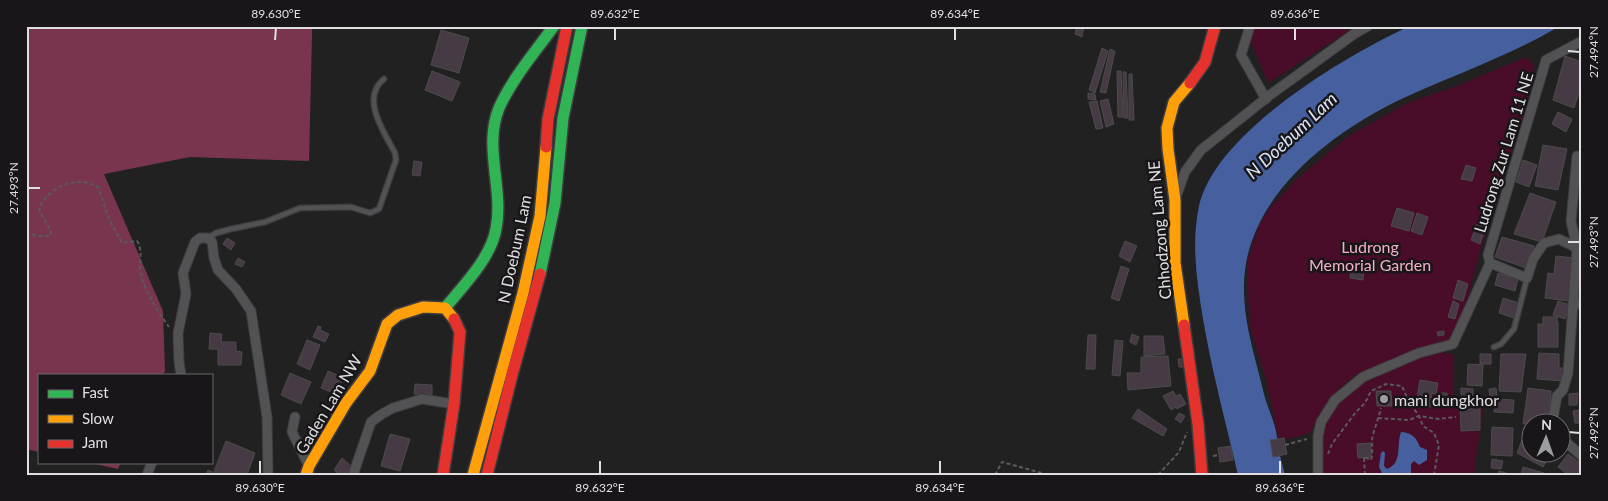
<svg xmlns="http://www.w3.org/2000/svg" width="1608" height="501" font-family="Lato,sans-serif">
  <rect width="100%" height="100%" fill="#212122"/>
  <path fill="#490c29" d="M 1250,26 L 1346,26 L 1347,32 L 1268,83 L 1246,30 Z
    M 1526,57 L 1534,65 L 1526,109 L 1482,244 L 1468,297 L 1451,343 L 1356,374 L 1336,392 L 1316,420 L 1310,433 L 1285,440 L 1285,437 L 1278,438 L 1267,383 L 1250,328 L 1248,288 L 1248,258 L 1259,226 L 1268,210 L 1297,179 L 1347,137 L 1407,103 L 1457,86 Z
    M 1442,352 L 1454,355 L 1454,397 L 1484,401 L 1474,475 L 1322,475 L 1322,439 L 1324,428 L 1327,417 L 1343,397 L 1361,382 L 1422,356 Z"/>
  <path fill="#793550" d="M 26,26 L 312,26 L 312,36 L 309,161 L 190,157 L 104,174 L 163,311 L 165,371 L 163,375 L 39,375 L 39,452 L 26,449 Z
    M 86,462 L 121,462 L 118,469 Z"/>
  <path fill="#46609f" d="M 1410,26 L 1560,26 C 1507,57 1450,76 1395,102 C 1323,138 1242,203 1244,290 C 1244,326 1257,363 1265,398 C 1269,411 1276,425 1277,438 C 1278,444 1275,451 1273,457 L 1280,456 L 1285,475 L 1238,475 C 1226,423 1212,372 1203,319 C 1197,282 1191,244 1199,206 C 1216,132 1345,56 1410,26 Z
    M 1401,432 C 1412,433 1416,437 1420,447 L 1427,450 L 1427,460 L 1419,465 L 1414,461 L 1411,464 L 1411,475 L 1383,475 L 1379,467 L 1381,453 L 1383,451 L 1385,453 L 1384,466 L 1387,469 C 1403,463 1396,446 1401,432 Z"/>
  <path fill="#463b44" stroke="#4c4b4c" d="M 1077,26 L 1084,26 L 1082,37 L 1075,34 Z
    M 441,30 L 469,38 L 459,73 L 431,65 Z
    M 1102,48 L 1108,51 L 1095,93 L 1089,90 Z
    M 1110,49 L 1115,51 L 1106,93 L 1100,92 Z
    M 1565,56 L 1582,62 L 1582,84 L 1574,108 L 1553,100 Z
    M 432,71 L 460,82 L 452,101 L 425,90 Z
    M 1117,71 L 1121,71 L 1123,117 L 1118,117 Z
    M 1123,72 L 1126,72 L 1128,118 L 1124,118 Z
    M 1129,74 L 1132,74 L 1134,120 L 1129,120 Z
    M 1088,93 L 1095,94 L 1096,100 L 1088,99 Z
    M 1108,99 L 1114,124 L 1106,127 L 1100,101 Z
    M 1097,101 L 1103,128 L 1096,129 L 1089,102 Z
    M 1558,112 L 1572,119 L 1566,132 L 1552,124 Z
    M 1543,145 L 1567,149 L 1558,190 L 1535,186 Z
    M 1523,160 L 1537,165 L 1529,187 L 1516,182 Z
    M 414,161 L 422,162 L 420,176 L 412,175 Z
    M 1466,165 L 1476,168 L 1472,181 L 1461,179 Z
    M 1530,193 L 1556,202 L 1542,242 L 1514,234 Z
    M 1397,208 L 1414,213 L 1409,231 L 1391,226 Z
    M 1417,213 L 1428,217 L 1422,235 L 1411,231 Z
    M 1477,224 L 1486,227 L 1480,244 L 1471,240 Z
    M 1502,237 L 1534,246 L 1526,268 L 1495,257 Z
    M 227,238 L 235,243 L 231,250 L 223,244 Z
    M 1125,241 L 1137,246 L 1130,262 L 1119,256 Z
    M 1556,256 L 1574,258 L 1569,301 L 1545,298 L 1548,273 L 1554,274 Z
    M 238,258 L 245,262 L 242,267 L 235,264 Z
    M 1121,266 L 1129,269 L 1119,301 L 1111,298 Z
    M 1351,268 L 1364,269 L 1363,280 L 1350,278 Z
    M 1498,273 L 1518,279 L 1515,291 L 1495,285 Z
    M 1458,280 L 1468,284 L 1463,301 L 1453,298 Z
    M 1503,298 L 1519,303 L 1514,318 L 1499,313 Z
    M 1453,301 L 1459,304 L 1455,319 L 1448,317 Z
    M 1558,301 L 1570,305 L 1565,319 L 1553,315 Z
    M 1543,317 L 1557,317 L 1557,322 L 1558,322 L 1558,347 L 1538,347 L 1538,324 L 1543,324 Z
    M 318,326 L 321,327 L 320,330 L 329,334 L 325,342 L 313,337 Z
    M 1444,331 L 1444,335 L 1438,336 L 1437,332 Z
    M 210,333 L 222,334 L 221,342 L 236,342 L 236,351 L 242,352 L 241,365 L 218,365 L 218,349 L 209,349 Z
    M 1132,334 L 1139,337 L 1136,345 L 1130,342 Z
    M 1088,335 L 1096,335 L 1095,369 L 1086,369 Z
    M 1144,336 L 1163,336 L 1165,354 L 1144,356 Z
    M 307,340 L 320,345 L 310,370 L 297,364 Z
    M 1115,340 L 1123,341 L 1120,376 L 1112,375 Z
    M 1539,353 L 1559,354 L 1559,368 L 1565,368 L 1564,381 L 1537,379 Z
    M 1480,354 L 1491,354 L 1491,364 L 1480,364 Z
    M 1501,354 L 1526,354 L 1521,392 L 1499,391 Z
    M 1168,356 L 1171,386 L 1128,390 L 1127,373 L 1141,373 L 1141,357 Z
    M 1178,359 L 1184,359 L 1183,367 L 1179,367 Z
    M 1468,364 L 1483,365 L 1482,386 L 1467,385 Z
    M 328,371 L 344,378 L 336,394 L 321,388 Z
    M 290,373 L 311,382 L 301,404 L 281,395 Z
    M 1420,380 L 1438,383 L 1436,394 L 1432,393 L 1430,407 L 1416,405 Z
    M 415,384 L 432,385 L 432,395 L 414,394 Z
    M 1461,388 L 1473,389 L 1473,396 L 1461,395 Z
    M 1496,388 L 1497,397 L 1490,398 L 1489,389 Z
    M 1528,388 L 1551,391 L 1549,424 L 1523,424 Z
    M 1173,391 L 1176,396 L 1180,394 L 1186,404 L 1177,409 L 1176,407 L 1171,410 L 1163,396 Z
    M 1376,391 L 1391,391 L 1392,406 L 1377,406 Z
    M 1439,393 L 1447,393 L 1448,403 L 1440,403 Z
    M 1578,393 L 1577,405 L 1569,405 L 1569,394 Z
    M 1495,399 L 1514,400 L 1513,413 L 1494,412 Z
    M 1460,403 L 1480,403 L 1480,430 L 1461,431 Z
    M 1138,409 L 1167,429 L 1163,436 L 1132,418 Z
    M 1580,410 L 1582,423 L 1575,423 L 1573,411 Z
    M 1179,413 L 1185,416 L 1181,423 L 1175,419 Z
    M 1492,427 L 1513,428 L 1512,456 L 1491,455 Z
    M 1527,427 L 1530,429 L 1530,454 L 1550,454 L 1543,467 L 1517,453 Z
    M 390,434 L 410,439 L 400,471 L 381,466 Z
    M 1284,438 L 1287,454 L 1273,457 L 1270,440 Z
    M 226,441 L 255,453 L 247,475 L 223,475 L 214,471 Z
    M 1371,443 L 1371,457 L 1358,458 L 1357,444 Z
    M 1231,446 L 1233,460 L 1220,462 L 1218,448 Z
    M 1568,454 L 1582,464 L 1582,475 L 1568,475 L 1558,467 Z
    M 342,458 L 352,467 L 345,475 L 341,475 L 334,470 Z
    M 1492,459 L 1503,461 L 1501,469 L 1491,468 Z
    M 1523,467 L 1544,473 L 1544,475 L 1521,475 Z
    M 208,470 L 220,475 L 206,475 Z
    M 1499,471 L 1513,475 L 1498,475 Z"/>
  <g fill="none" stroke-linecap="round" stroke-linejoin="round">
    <defs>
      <path id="lane" d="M 208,238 L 216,233 L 231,229 L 265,222 L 300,208 L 351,207 L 370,213 L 379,209 L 396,160 L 395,153 C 384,132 360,98 384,79
        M 1494,347 L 1501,344 L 1514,329 L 1527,278"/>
      <path id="street" d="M 1250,26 L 1241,55 L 1266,99
        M 1176,197 L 1185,172 L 1201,150 L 1270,95 L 1354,34 L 1368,26
        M 1490,263 L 1488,255 L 1546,60 L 1582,41
        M 1490,263 L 1527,278 L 1533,259 L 1544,243 L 1559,239 L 1577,248
        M 1573,304 L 1577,248 L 1571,221 L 1577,156
        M 181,375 L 179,362 L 178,333 L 186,294 L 183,273 L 195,242 L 200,238 L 208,238 L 212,242 L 214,258 L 218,270 L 236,289 L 251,311 L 267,417 L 268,475
        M 295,417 L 292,432 L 309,466
        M 1552,424 L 1557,396 L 1563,390 L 1568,373 L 1573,304 L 1582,304
        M 1560,437 L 1582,456
        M 147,475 L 152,462
        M 353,475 L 371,422 L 382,414 L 393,408 L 422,399 L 454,404
        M 1318,475 L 1318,436 L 1321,422 L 1335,400 L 1363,377 L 1419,353 L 1453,344 L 1490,263"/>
      <path id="fast" d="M 540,274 L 555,203 L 563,118 L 582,26
        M 445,308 C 463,286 491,258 496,229 C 504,189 483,147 499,108 C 512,79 535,52 554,26"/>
      <path id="slow" d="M 1184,325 L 1175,263 L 1175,200 L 1168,149 L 1167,128 L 1174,102 L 1190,83
        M 306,475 L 309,466 L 346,403 L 370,371 L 387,324 L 398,315 L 423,307 L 445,308 L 454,319
        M 473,475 L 523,293 L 540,216 L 546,147"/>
      <path id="jam" d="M 1190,83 L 1205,62 L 1215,26
        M 546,147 L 548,119 L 567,26
        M 1184,325 L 1198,424 L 1202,475
        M 443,475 L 454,404 L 460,332 L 454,319
        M 487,475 L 512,375 L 540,274"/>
    </defs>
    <use href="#lane" stroke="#3e3c3e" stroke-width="7"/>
    <use href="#street" stroke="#3e3c3e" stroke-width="11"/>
    <use href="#fast" stroke="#3e3c3e" stroke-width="14"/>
    <use href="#slow" stroke="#3e3c3e" stroke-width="14"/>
    <use href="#jam" stroke="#3e3c3e" stroke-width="14"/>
    <path stroke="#5a595b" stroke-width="2" stroke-dasharray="4 2.5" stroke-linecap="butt" d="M 26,232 L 37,236 L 50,236 L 51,232 L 39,210 C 45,192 64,181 83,182 C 88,182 93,185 98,187 L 109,219 L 122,243 L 137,241 C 144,251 138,263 141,275 C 146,293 158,312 169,327
      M 1378,418 L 1409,420 L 1419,416 L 1438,419 L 1456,417
      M 1285,445 L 1307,439
      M 1328,454 L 1332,444 L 1356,412 L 1365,403 L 1371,391 L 1386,384 L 1402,386 L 1409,402 L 1419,416 L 1423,426 L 1434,433 L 1439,445 L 1434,475
      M 1213,456 L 1219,455
      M 995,475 L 1002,462 L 1049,475
      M 1158,475 L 1179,452 L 1187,432
      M 1365,475 L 1364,457 L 1371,460 C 1373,453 1372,447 1372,440 C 1373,432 1379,417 1381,408"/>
    <use href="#lane" stroke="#525153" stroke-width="4.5"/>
    <use href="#street" stroke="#525153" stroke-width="9"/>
    <use href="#fast" stroke="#30b455" stroke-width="11"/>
    <use href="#slow" stroke="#ff9f0a" stroke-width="11"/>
    <use href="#jam" stroke="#e5322d" stroke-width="11"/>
  </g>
  <path fill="none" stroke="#e0dee1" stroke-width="2" d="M 275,40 L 276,28M 615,40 L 615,28M 955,40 L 955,28M 1295,40 L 1295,28M 1568,51 L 1580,52M 28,188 L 40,188M 1568,242 L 1580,242M 1568,432 L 1580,433M 260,474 L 260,461M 600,474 L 600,461M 940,474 L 940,461M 1280,474 L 1280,461"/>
  <circle fill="#9d9c9e" stroke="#181619" stroke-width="2" cx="1384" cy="399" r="5"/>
  <g text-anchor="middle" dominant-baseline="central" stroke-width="5" stroke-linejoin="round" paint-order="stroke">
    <g font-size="16" fill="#e0dee1" stroke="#181619">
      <text transform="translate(1503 152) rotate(-73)">Ludrong Zur Lam 11 NE</text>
      <text transform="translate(1159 230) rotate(-95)">Chhodzong Lam NE</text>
      <text transform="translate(514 249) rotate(-78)">N Doebum Lam</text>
      <text transform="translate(328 404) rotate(-59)">Gaden Lam NW</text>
    </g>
    <g font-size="16" fill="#f4afc6" stroke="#181619">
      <text x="1370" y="246">Ludrong<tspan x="1370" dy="18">Memorial Garden</tspan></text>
    </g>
    <g font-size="16" fill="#e0dee1" stroke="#181619" text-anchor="start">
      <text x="1394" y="399">mani dungkhor</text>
    </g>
    <g font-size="18" font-style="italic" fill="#d8e2f5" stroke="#181619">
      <text transform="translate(1291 135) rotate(-43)">N Doebum Lam</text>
    </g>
  </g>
  <rect width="1608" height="501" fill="none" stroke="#181619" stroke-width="55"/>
  <rect x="38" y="374" width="175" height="90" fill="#181619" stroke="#686669"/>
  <rect x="48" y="390" width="25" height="8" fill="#30b455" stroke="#686669"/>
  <text x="82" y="398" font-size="15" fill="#e0dee1">Fast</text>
  <rect x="48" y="415" width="25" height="8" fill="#ff9f0a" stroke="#686669"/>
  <text x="82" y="424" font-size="15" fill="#e0dee1">Slow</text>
  <rect x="48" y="440" width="25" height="8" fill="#e5322d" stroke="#686669"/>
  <text x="82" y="448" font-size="15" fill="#e0dee1">Jam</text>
  <g transform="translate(1546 438) rotate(2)"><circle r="24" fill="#181619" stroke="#686669"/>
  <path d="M0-4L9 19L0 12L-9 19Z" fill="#9d9c9e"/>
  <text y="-8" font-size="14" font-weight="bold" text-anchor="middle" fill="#e0dee1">N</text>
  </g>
  <rect x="28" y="28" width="1552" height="446" fill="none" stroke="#e0dee1" stroke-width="2"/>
  <g font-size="12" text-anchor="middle" fill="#e0dee1">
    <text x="276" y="18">89.630°E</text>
    <text x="615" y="18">89.632°E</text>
    <text x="955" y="18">89.634°E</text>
    <text x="1295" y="18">89.636°E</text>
    <text transform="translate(1594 52) rotate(-90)" y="4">27.494°N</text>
    <text transform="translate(14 188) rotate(-90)" y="4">27.493°N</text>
    <text transform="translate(1594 242) rotate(-90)" y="4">27.493°N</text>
    <text transform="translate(1594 433) rotate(-90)" y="4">27.492°N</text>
    <text x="260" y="492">89.630°E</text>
    <text x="600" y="492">89.632°E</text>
    <text x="940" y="492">89.634°E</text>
    <text x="1280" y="492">89.636°E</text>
  </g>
</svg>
